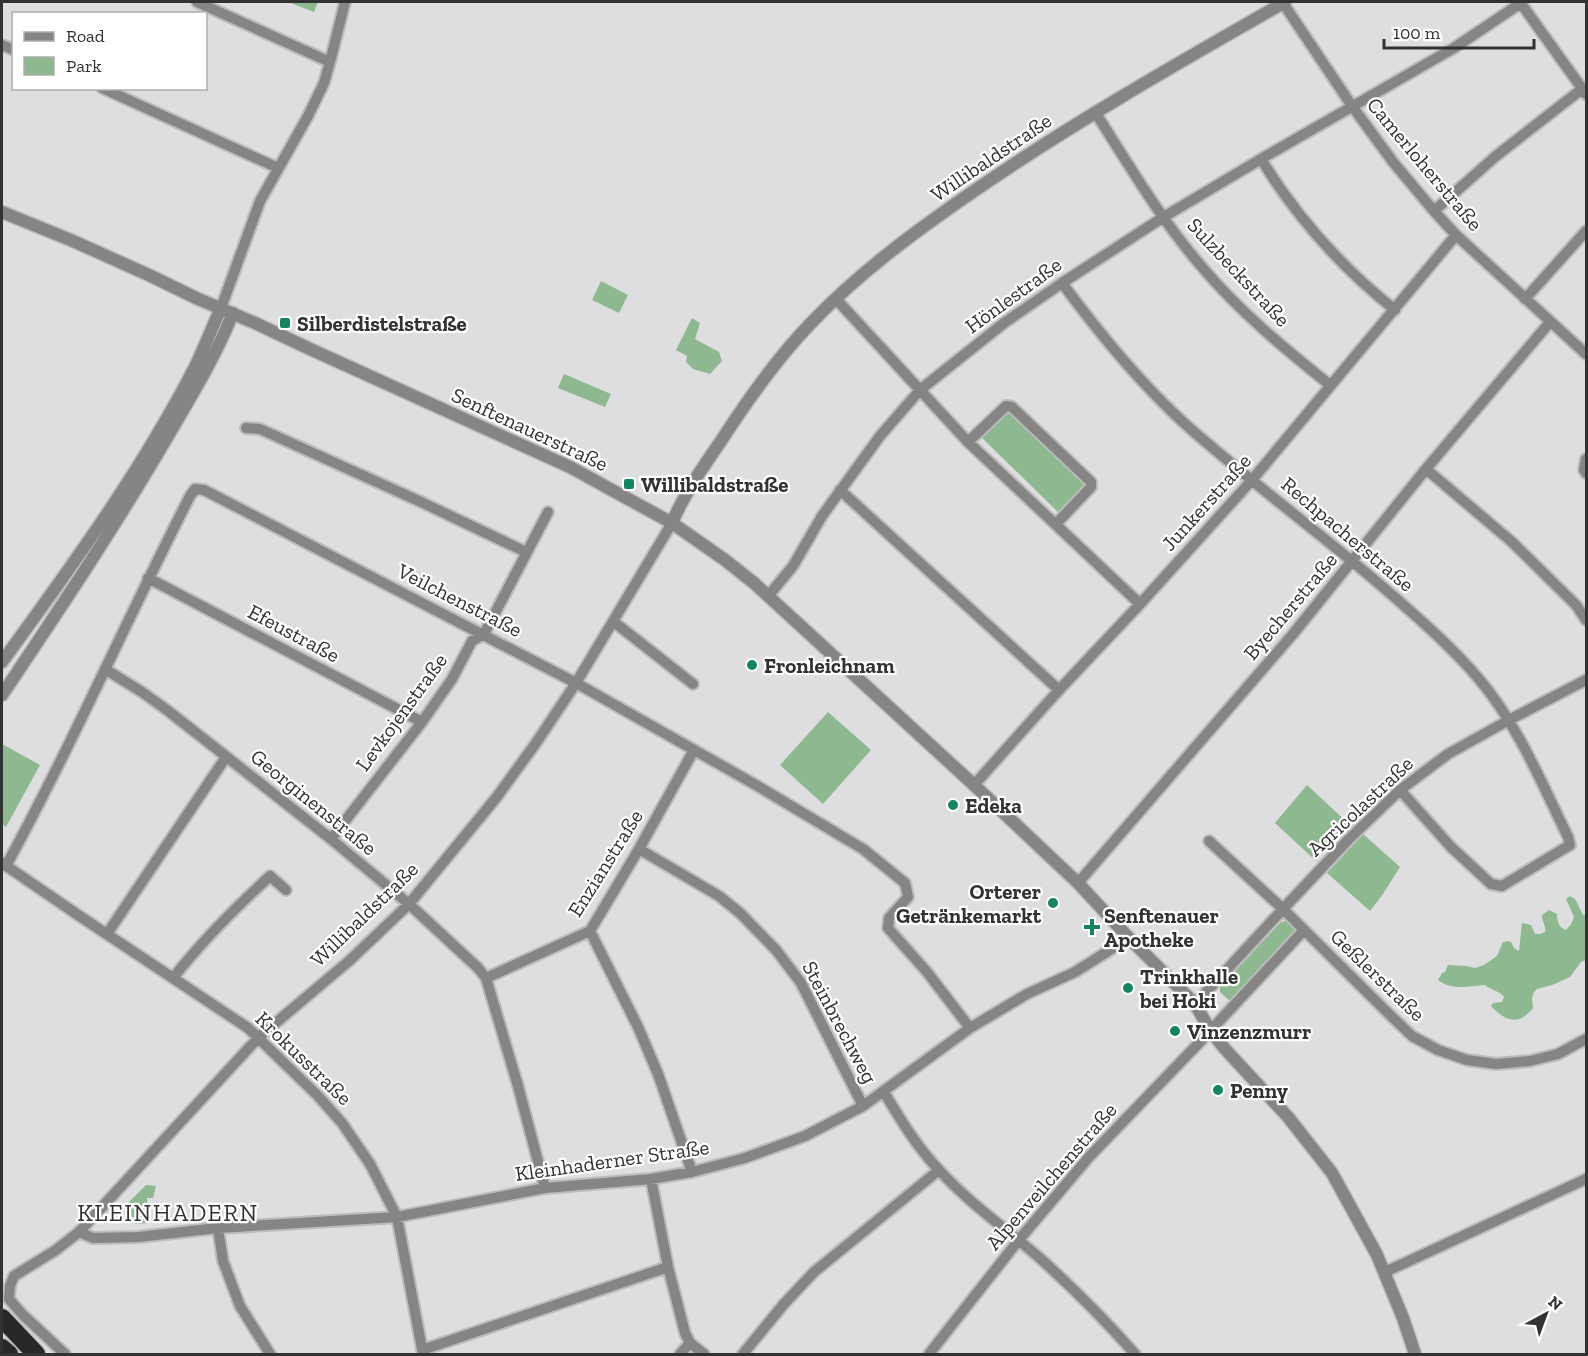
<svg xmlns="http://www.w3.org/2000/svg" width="1588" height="1356" font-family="'Zilla Slab',serif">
  <rect width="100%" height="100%" fill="#dedee1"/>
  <path fill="#8db890" d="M 288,2 L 318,2 L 314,12 Z
    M 601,281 L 628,295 L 619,313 L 592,300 Z
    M 692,318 L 700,323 L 695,339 L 719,352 L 722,361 L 710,374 L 693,369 L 686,362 L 687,356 L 676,350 Z
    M 564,374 L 611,394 L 605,407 L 558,388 Z
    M 1011,410 L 1086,484 L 1059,513 L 981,437 Z
    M 828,712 L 871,750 L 823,804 L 780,765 Z
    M 2,744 L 40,765 L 6,827 L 2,824 Z
    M 1307,785 L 1350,825 L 1316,861 L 1275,823 Z
    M 1363,834 L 1400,867 L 1383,894 L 1370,911 L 1327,873 Z
    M 1570,896 L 1575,899 L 1583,915 L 1586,915 L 1586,960 L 1581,962 L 1570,977 L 1552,985 L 1537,989 L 1534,992 L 1532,998 L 1533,1008 C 1519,1026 1506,1022 1491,1006 L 1493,1003 L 1502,1002 L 1504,997 C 1500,991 1491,990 1485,985 C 1468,986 1453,991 1438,980 L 1442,973 L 1445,972 L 1448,965 L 1467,966 L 1475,968 L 1484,965 L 1497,956 L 1503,942 L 1508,941 L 1511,942 L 1514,948 L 1519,951 L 1522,923 L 1531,925 L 1535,934 L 1540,934 L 1545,932 C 1546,925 1542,922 1542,915 L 1549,910 L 1557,914 C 1557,921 1559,928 1566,930 L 1571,924 L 1574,917 L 1566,899 Z
    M 1286,921 L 1296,931 L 1231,1002 L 1220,992 L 1220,987 L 1281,922 Z
    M 146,1185 L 156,1186 L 153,1198 L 147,1198 L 149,1223 L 135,1224 L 127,1204 Z"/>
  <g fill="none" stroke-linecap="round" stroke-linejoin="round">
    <defs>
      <path id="minor" d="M 197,2 L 330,62
        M 1520,2 L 1586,94
        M 1283,3 L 1352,106 L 1393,162 L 1434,211 L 1456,235 L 1586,354
        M 2,45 L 14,50
        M 102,88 L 278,168
        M 1095,112 C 1129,165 1161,220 1202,267 C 1240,312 1285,349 1330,385
        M 1261,159 C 1297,218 1341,267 1395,310
        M 1434,211 L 1496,156 L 1582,89
        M 1062,283 C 1099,333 1138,381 1184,423 C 1249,481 1319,532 1384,588 C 1417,617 1451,646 1479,679 C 1518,725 1542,784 1568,837 L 1570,845 L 1502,886 L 1491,884 L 1451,847 L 1400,790
        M 836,299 L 968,442 L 1140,604
        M 1525,299 L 1586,231
        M 221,308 L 260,201 L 308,116 L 324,83 L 330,62 L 345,2
        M 246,428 L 260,429 L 419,501 L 526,552
        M 968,442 L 1006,406 L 1012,407 L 1091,482 L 1091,487 L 1056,524
        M 1586,459 L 1584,470 L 1586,473
        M 1426,469 L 1512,542 L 1576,605 L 1586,620
        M 840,490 L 1059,690
        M 148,578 L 422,722
        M 769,595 L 793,566 L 822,516 L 880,436 L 920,390 L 1004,323 L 1062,283 L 1162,218 L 1261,159 L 1454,48 L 1521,3
        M 614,622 L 693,684
        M 105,669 L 142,692 L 167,710 L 331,839 L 409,904 L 478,968 L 486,978 L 518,1086 L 545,1188
        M 974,785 L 1059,690 L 1140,604 L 1252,480 L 1456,235
        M 331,839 L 422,722 L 452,679 L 472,641 L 484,634 L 548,512
        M 1209,841 L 1283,909 L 1389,1014 L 1412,1036 L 1438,1050 L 1467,1060 L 1496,1064 L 1530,1061 L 1558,1054 L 1586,1039
        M 639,849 L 719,896 L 740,913 L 776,950 L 801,983 L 863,1106
        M 2,863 L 78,915 L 248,1028 L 318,1096 L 342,1123 L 370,1164 L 397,1217 L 423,1354
        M 6,866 C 72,745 127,619 190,496 L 195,489 L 204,490 L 576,683 L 756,785 L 863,849 L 905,883 L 908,897 L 889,918 L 888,928 L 927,972 L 970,1028
        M 1078,883 L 1293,634 L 1426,469 L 1550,322
        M 590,931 L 638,1027 L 658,1074 L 692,1172
        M 107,934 L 226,757
        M 173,978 C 202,941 235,908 270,876 L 286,890
        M 486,978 L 590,931 L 639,849 L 694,750
        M 1195,1004 L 1283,909 L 1349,839 L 1400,790 L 1448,754 L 1509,720 L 1586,680
        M 884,1092 C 900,1119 917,1147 939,1170 C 970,1204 1008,1230 1042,1260 C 1075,1290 1106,1321 1135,1354
        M 651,1179 L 668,1267 L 685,1333 L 690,1343 L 704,1354
        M 218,1228 L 223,1261 L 240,1306 L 270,1354
        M 79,1232 L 93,1238 L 138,1237 L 218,1228 L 397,1217 L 545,1188 L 651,1179 L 692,1172 L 745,1158 L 805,1136 L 863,1106 L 970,1028 L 1027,994 L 1075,972 L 1129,938
        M 1385,1272 L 1586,1179
        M 422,1350 L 668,1267
        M 65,1354 L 23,1315 L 9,1299 L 10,1286 L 14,1276 L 56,1250 L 79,1232 L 259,1037 L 349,961 L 409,904 L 496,798 L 536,743 L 576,683 L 672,523
        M 680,1354 L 690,1343
        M 743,1354 L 783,1305 L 814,1272 L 939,1170
        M 929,1354 L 1018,1241 L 1089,1157 L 1198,1044 L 1304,930"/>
      <path id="tertiary" d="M 2,212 L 73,241 L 151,276 L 196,298 L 255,323 L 310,349 L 570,467 L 672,523 L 725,560 L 754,583 L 974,785 L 1078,883 L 1129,938 L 1195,1004 L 1210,1030 L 1225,1049 L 1288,1117 L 1332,1173 L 1377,1255 L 1403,1318 L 1415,1354
        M 672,523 C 684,494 703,467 721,441 C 748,399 777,358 812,322 C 860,272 917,230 974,191 C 1074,122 1180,62 1285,2
        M 2,662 C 71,567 141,472 195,367 C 204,348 212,328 221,308
        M 2,695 C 57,613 112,531 162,446 C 187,403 214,360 233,313"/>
      <path id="motorway" d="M 2,1318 L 36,1354
        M 2,1348 L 9,1354"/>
    </defs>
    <use href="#minor" stroke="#bcbcbe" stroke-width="14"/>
    <use href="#tertiary" stroke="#bcbcbe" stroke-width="15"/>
    <use href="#motorway" stroke="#bcbcbe" stroke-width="21"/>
    <use href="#minor" stroke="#868584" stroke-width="10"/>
    <use href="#tertiary" stroke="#868584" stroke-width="12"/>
    <use href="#motorway" stroke="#292725" stroke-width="18"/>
  </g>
  <g fill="#148461" stroke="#fff" stroke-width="2">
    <rect x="279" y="317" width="12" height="12" rx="3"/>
    <rect x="623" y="478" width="12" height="12" rx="3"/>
    <circle cx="752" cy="665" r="6"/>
    <circle cx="953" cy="805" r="6"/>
    <circle cx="1053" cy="903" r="6"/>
    <path d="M1089 918h6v6h6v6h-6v6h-6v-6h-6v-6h6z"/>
    <circle cx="1128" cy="988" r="6"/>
    <circle cx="1175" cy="1031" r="6"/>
    <circle cx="1218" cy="1090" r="6"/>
  </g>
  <g text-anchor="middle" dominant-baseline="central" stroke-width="4.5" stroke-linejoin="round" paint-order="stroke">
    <g font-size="21" fill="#323233" stroke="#fff">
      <text transform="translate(991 157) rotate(-34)">Willibaldstraße</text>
      <text transform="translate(1425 164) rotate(50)">Camerloherstraße</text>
      <text transform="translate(1239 272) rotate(47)">Sulzbeckstraße</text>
      <text transform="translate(1013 295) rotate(-36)">Hönlestraße</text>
      <text transform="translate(530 429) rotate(25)">Senftenauerstraße</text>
      <text transform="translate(1206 502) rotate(-48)">Junkerstraße</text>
      <text transform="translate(1348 534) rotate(40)">Rechpacherstraße</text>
      <text transform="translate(460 600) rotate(27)">Veilchenstraße</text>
      <text transform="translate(1290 606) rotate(-50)">Byecherstraße</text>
      <text transform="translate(294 633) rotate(28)">Efeustraße</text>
      <text transform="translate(401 712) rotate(-54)">Levkojenstraße</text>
      <text transform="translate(314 802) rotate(39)">Georginenstraße</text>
      <text transform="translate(1360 806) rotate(-43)">Agricolastraße</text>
      <text transform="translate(605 863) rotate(-58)">Enzianstraße</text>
      <text transform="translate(364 914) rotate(-44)">Willibaldstraße</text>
      <text transform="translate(1378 975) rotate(44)">Geßlerstraße</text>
      <text transform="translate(840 1022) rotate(62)">Steinbrechweg</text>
      <text transform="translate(304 1058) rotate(44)">Krokusstraße</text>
      <text transform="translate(612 1160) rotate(-8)">Kleinhaderner Straße</text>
      <text transform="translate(1051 1176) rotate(-49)">Alpenveilchenstraße</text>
    </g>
    <g font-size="21" font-weight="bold" fill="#323233" stroke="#fff" text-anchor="start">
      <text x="297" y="323">Silberdistelstraße</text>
      <text x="641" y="484">Willibaldstraße</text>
      <text x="764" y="665">Fronleichnam</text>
      <text x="965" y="805">Edeka</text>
      <text x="1041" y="891" text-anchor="end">Orterer<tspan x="1041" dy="24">Getränkemarkt</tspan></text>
      <text x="1104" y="915">Senftenauer<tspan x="1104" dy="24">Apotheke</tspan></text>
      <text x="1140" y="976">Trinkhalle<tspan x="1140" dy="24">bei Hoki</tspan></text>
      <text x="1187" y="1031">Vinzenzmurr</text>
      <text x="1230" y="1090">Penny</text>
    </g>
    <g font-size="24" letter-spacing="1.5" fill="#323233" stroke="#fff">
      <text x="168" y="1212">KLEINHADERN</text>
    </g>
  </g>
  <rect width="1588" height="1356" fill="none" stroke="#323233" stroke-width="6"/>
  <rect x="12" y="12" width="195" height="78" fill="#ffffff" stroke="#adadad" stroke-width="1.5"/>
  <rect x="24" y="32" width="30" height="9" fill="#868584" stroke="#adadad" stroke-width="1.5"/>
  <text x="66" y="42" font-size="18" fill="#323233">Road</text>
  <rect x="24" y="57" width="30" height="18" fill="#8db890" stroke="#adadad" stroke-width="1.5"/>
  <text x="66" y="72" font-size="18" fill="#323233">Park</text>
  <g transform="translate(1546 1314) rotate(41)" stroke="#ffffff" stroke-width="4.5" paint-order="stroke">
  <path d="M0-4.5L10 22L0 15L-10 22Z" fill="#323233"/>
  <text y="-9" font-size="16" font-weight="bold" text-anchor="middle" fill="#323233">N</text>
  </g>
  <path d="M1384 39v9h150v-9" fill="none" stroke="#323233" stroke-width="3"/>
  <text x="1393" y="39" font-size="18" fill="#323233" stroke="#ffffff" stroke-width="4.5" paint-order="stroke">100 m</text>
</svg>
